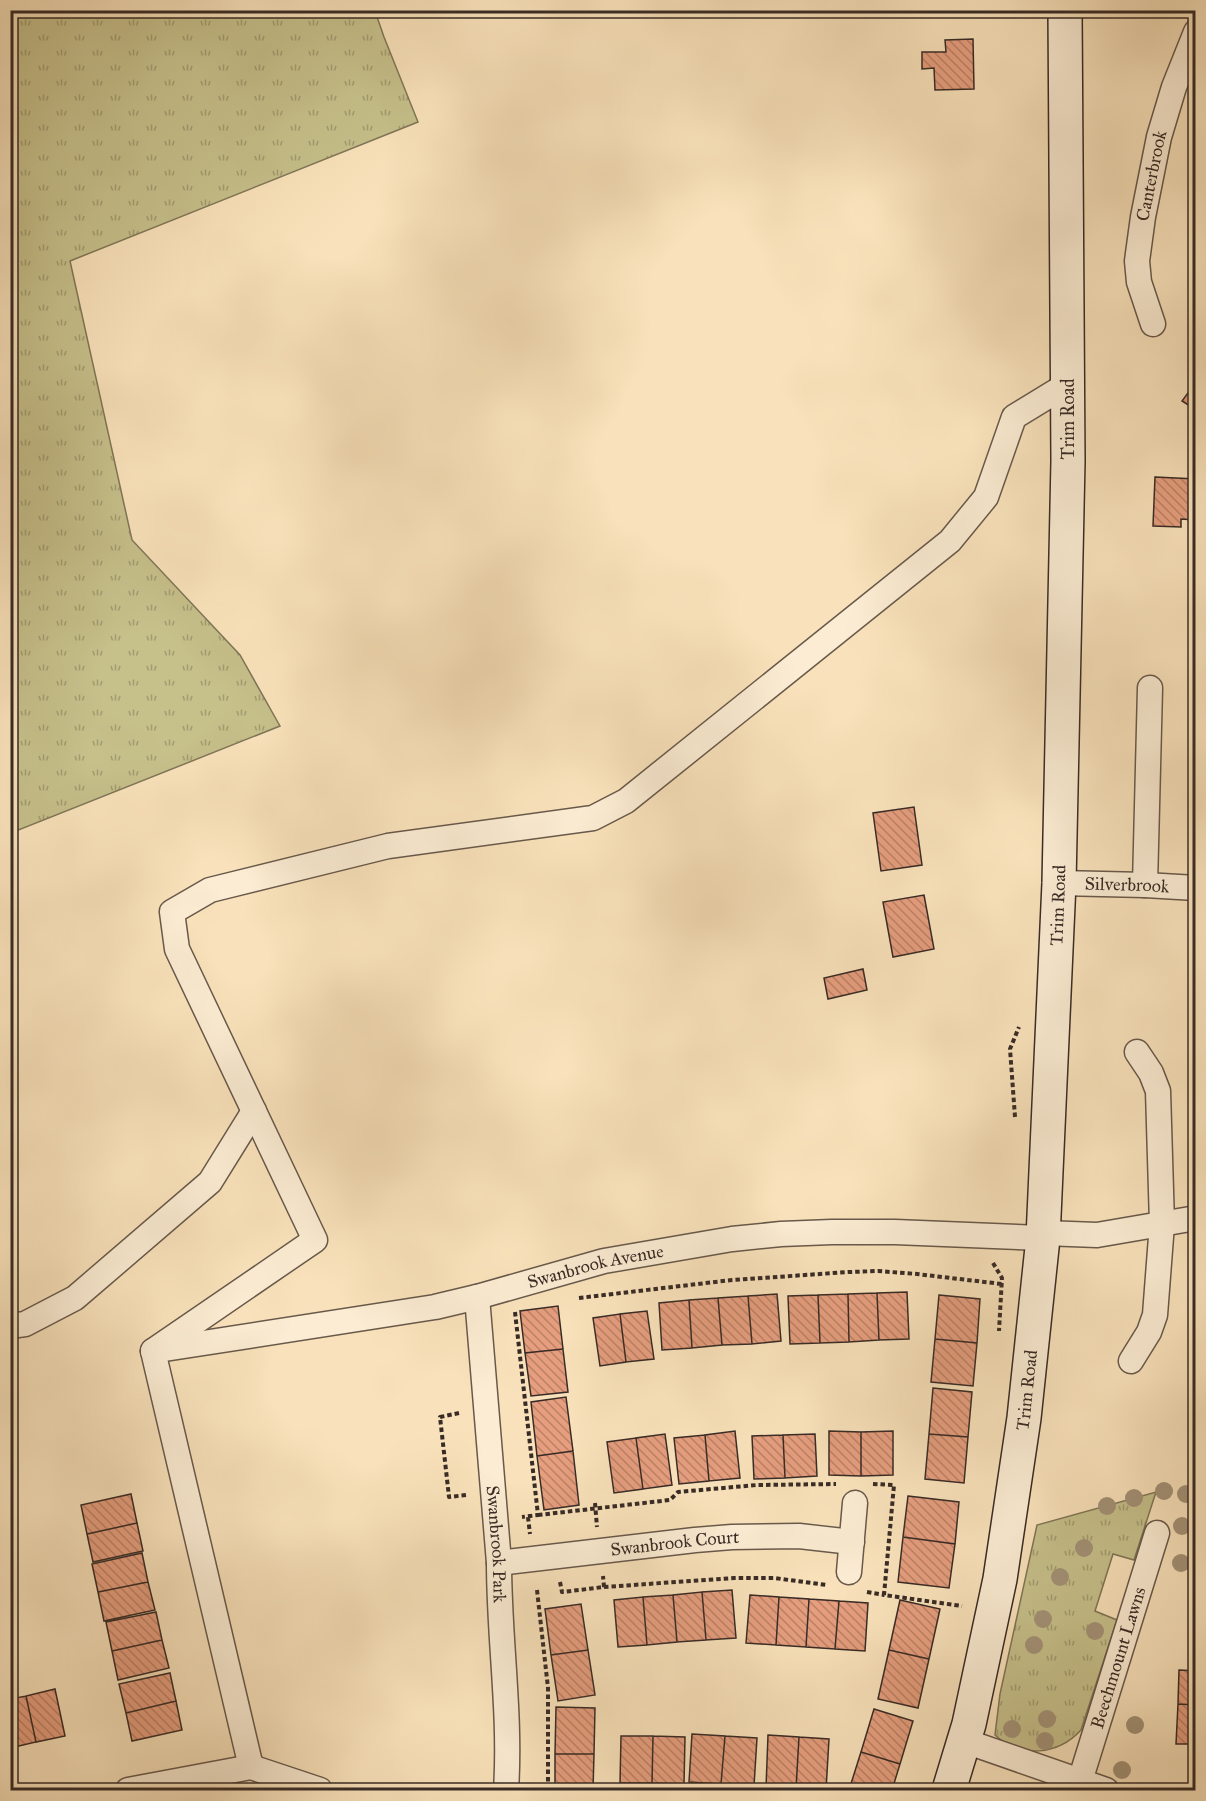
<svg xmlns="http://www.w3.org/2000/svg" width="1206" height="1801" font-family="'IM FELL Great Primer',serif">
  <defs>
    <pattern id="grass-tufts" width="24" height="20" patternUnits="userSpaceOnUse" patternTransform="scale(1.5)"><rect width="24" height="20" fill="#c6c08b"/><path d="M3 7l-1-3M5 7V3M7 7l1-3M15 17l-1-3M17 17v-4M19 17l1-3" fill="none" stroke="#a29c71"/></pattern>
    <pattern id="building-back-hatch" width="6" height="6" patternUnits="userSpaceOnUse" patternTransform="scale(1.5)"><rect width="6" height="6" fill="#e69e7e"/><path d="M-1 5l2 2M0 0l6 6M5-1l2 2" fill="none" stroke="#bb8167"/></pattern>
  </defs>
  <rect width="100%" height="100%" fill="#f9e2bb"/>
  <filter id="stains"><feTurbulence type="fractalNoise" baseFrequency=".00333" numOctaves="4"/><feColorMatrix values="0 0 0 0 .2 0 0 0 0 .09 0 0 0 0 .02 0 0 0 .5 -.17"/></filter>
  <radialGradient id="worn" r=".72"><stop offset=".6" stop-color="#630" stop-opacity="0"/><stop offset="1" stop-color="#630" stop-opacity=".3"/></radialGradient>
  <path fill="url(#grass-tufts)" stroke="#7f7658" stroke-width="1.5" d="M 11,10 L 375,11 L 384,37 L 418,122 L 70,261 L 132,540 L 240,655 L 280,726 L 11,833 Z
    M 1156,1492 L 1134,1560 L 1113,1554 L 1095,1611 L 1117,1620 L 1081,1730 C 1058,1755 1021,1759 995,1735 L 1000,1694 L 1037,1525 Z"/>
  <path fill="url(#building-back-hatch)" stroke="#382b26" stroke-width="1.5" d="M 973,39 L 974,89 L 935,90 L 934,68 L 922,69 L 922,52 L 946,52 L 945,40 Z
    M 1196,382 L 1196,410 L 1182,401 Z
    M 1155,477 L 1196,479 L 1195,520 L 1181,519 L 1181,527 L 1153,526 Z
    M 914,807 L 922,865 L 881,871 L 873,813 Z
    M 924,895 L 934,949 L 893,957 L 883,902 Z
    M 863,969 L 867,990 L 828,999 L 824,978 Z
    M 907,1292 L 909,1339 L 879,1340 L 877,1293 Z
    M 877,1293 L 879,1340 L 849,1342 L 848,1294 Z
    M 777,1294 L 781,1341 L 752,1344 L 748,1296 Z
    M 848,1294 L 849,1342 L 820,1343 L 818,1295 Z
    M 818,1295 L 820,1343 L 790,1344 L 788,1296 Z
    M 939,1295 L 980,1299 L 977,1343 L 935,1339 Z
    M 748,1296 L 752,1344 L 722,1345 L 718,1298 Z
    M 718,1298 L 722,1345 L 692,1348 L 689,1300 Z
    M 689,1300 L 692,1348 L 662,1350 L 659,1303 Z
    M 558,1306 L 563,1349 L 525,1353 L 520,1311 Z
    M 647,1311 L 654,1359 L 626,1362 L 620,1314 Z
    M 620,1314 L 626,1362 L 600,1366 L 593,1318 Z
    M 935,1339 L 977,1343 L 973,1386 L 931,1382 Z
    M 563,1349 L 568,1392 L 531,1396 L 525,1353 Z
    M 933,1388 L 972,1392 L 968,1437 L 929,1434 Z
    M 566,1397 L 573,1451 L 537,1456 L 531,1402 Z
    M 735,1431 L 740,1478 L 709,1481 L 705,1435 Z
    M 829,1431 L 861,1432 L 861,1476 L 829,1475 Z
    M 893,1431 L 893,1475 L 861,1476 L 861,1432 Z
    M 665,1434 L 672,1485 L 643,1489 L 636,1438 Z
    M 815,1434 L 817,1476 L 785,1478 L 783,1435 Z
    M 929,1434 L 968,1437 L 964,1483 L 925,1479 Z
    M 705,1435 L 709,1481 L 679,1484 L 674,1438 Z
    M 783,1435 L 785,1478 L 754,1479 L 752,1436 Z
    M 636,1438 L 643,1489 L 614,1493 L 607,1442 Z
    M 573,1451 L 579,1505 L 544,1510 L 537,1456 Z
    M 131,1494 L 137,1523 L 87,1534 L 81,1505 Z
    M 908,1496 L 959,1502 L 955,1544 L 903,1537 Z
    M 137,1523 L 143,1551 L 93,1562 L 87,1534 Z
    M 903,1537 L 955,1544 L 949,1588 L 898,1582 Z
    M 142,1553 L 148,1582 L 98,1592 L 92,1564 Z
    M 148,1582 L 155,1610 L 104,1621 L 98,1592 Z
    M 732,1590 L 736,1638 L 706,1640 L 702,1592 Z
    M 702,1592 L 706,1640 L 677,1642 L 673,1595 Z
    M 673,1595 L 677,1642 L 647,1645 L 643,1597 Z
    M 750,1595 L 779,1597 L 776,1645 L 746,1643 Z
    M 643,1597 L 647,1645 L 618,1647 L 614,1600 Z
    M 779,1597 L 809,1599 L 806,1647 L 776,1645 Z
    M 809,1599 L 839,1601 L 835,1649 L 806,1647 Z
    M 900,1600 L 940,1609 L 929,1659 L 889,1650 Z
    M 839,1601 L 868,1603 L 865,1651 L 835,1649 Z
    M 581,1604 L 588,1650 L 551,1655 L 545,1609 Z
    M 156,1612 L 162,1640 L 112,1651 L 106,1622 Z
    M 162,1640 L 169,1668 L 118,1680 L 112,1651 Z
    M 588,1650 L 595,1695 L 558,1701 L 551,1655 Z
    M 889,1650 L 929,1659 L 918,1708 L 878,1699 Z
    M 1179,1670 L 1196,1671 L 1196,1705 L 1178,1704 Z
    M 170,1673 L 176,1701 L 126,1713 L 119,1684 Z
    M 55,1689 L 65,1736 L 36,1742 L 26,1696 Z
    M 26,1696 L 36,1742 L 10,1748 L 10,1699 Z
    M 176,1701 L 182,1730 L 132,1741 L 126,1713 Z
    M 1178,1704 L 1196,1705 L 1196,1756 L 1191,1756 L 1192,1744 L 1176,1744 Z
    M 556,1707 L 595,1708 L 594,1754 L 555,1754 Z
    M 874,1709 L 913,1721 L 900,1764 L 861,1752 Z
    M 692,1734 L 725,1736 L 721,1784 L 689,1782 Z
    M 768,1735 L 799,1737 L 796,1789 L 766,1788 Z
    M 621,1736 L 653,1736 L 652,1783 L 620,1783 Z
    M 653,1736 L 685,1737 L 684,1784 L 652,1783 Z
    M 725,1736 L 757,1738 L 754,1786 L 721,1784 Z
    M 799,1737 L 829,1739 L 826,1790 L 796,1789 Z
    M 861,1752 L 900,1764 L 892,1790 L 849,1790 Z
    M 555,1754 L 594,1754 L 593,1790 L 555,1790 Z"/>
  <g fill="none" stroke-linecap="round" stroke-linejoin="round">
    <defs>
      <g id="minor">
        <path id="s1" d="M 1153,324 L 1139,282 L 1137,261 L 1143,217 L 1159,137 L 1174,87 L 1196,32"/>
        <path id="s2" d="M 1059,883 L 1145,885 L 1196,888"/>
        <path d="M 1145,885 L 1150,688"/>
        <path d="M 1044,1233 L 1097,1235 L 1196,1218"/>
        <path id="s3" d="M 477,1297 L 499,1563 C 499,1639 511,1714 506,1790"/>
        <path d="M 10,1326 L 25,1324 L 75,1298 L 210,1182 L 254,1111"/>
        <path id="s4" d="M 158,1350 L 435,1307 L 477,1297 L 604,1261 L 732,1239 L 781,1234 L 832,1232 L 895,1232 L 1043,1238"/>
        <path d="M 153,1351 L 315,1240 L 177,949 L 172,912 L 210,890 L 388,846 L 593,818 L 626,801 L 950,541 L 986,497 L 1014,417 L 1068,384"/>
        <path d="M 153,1351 L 251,1767"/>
        <path d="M 1131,1361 L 1149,1332 L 1155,1315 L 1162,1224 L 1158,1091 L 1151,1073 L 1137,1052"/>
        <path id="s5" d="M 499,1563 L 695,1540 L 732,1537 L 799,1536 L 852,1542"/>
        <path d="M 849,1572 L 855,1503"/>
        <path d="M 965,1741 L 1106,1790"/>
        <path id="s6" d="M 1080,1781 L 1157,1533"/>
        <path d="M 128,1790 L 251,1767 L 320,1790"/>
      </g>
      <g id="secondary">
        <path id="s7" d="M 949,1790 L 969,1724 L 1000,1579 L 1024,1418 L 1043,1238 L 1059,883 L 1068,461 L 1065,10"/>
      </g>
    </defs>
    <use href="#minor" stroke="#68594b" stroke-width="27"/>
    <use href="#secondary" stroke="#382b26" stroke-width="36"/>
    <path stroke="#382b26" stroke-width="4" stroke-dasharray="4.5 3" stroke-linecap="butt" d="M 1015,1117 L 1010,1049 L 1019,1027
      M 993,1263 L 1002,1278 L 999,1331
      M 579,1298 L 732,1280 L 849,1272 L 878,1271 L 917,1274 L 1002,1284
      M 515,1312 L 538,1515 L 522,1517
      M 459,1413 L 440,1417 L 449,1497 L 466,1495
      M 873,1484 L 894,1485 L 884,1595 L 962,1606
      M 595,1503 L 597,1527
      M 538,1515 L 670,1500 L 678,1492 L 757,1485 L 836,1484
      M 528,1517 L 530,1534
      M 560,1582 L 562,1592 L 604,1587 L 603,1576
      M 604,1587 L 734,1578 L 774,1578 L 827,1585
      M 537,1590 L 548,1688 L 548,1790
      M 867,1592 L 884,1595"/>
    <use href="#minor" stroke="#fbecd3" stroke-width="24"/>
    <use href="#secondary" stroke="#fbecd3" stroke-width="33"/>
  </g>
  <g fill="#a39277">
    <circle cx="1164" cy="1491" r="9"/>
    <circle cx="1186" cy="1494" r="9"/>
    <circle cx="1134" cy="1498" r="9"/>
    <circle cx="1107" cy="1506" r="9"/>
    <circle cx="1182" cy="1526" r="9"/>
    <circle cx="1084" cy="1548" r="9"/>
    <circle cx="1181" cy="1563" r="9"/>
    <circle cx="1060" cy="1577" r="9"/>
    <circle cx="1043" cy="1619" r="9"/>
    <circle cx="1095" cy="1631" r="9"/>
    <circle cx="1034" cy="1645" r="9"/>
    <circle cx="1047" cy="1719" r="9"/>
    <circle cx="1135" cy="1725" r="9"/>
    <circle cx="1012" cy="1729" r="9"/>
    <circle cx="1045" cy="1741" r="9"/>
    <circle cx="1122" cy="1770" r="9"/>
  </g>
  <g text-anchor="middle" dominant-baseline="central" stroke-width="6" stroke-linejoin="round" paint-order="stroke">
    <g font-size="18" fill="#382b26" stroke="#fbecd3">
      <text stroke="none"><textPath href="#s1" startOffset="152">Canterbrook</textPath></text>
      <text transform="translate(1068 419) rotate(-90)">Trim Road</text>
      <text stroke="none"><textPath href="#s2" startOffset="68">Silverbrook</textPath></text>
      <text stroke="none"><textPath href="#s7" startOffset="894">Trim Road</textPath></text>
      <text stroke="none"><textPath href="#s4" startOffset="446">Swanbrook Avenue</textPath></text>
      <text stroke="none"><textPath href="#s7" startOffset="408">Trim Road</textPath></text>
      <text stroke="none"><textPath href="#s3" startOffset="248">Swanbrook Park</textPath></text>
      <text stroke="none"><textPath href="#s5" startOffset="177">Swanbrook Court</textPath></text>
      <text stroke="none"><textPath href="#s6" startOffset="129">Beechmount Lawns</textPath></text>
    </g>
  </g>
  <rect width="1206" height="1801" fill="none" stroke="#f9e2bb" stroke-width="36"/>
  <rect x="12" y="12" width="1182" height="1777" fill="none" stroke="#382b26" stroke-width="3"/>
  <rect x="18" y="18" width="1170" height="1765" fill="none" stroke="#382b26" stroke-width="1.5"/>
  <rect width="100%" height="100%" filter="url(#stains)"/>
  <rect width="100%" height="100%" fill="url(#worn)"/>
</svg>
